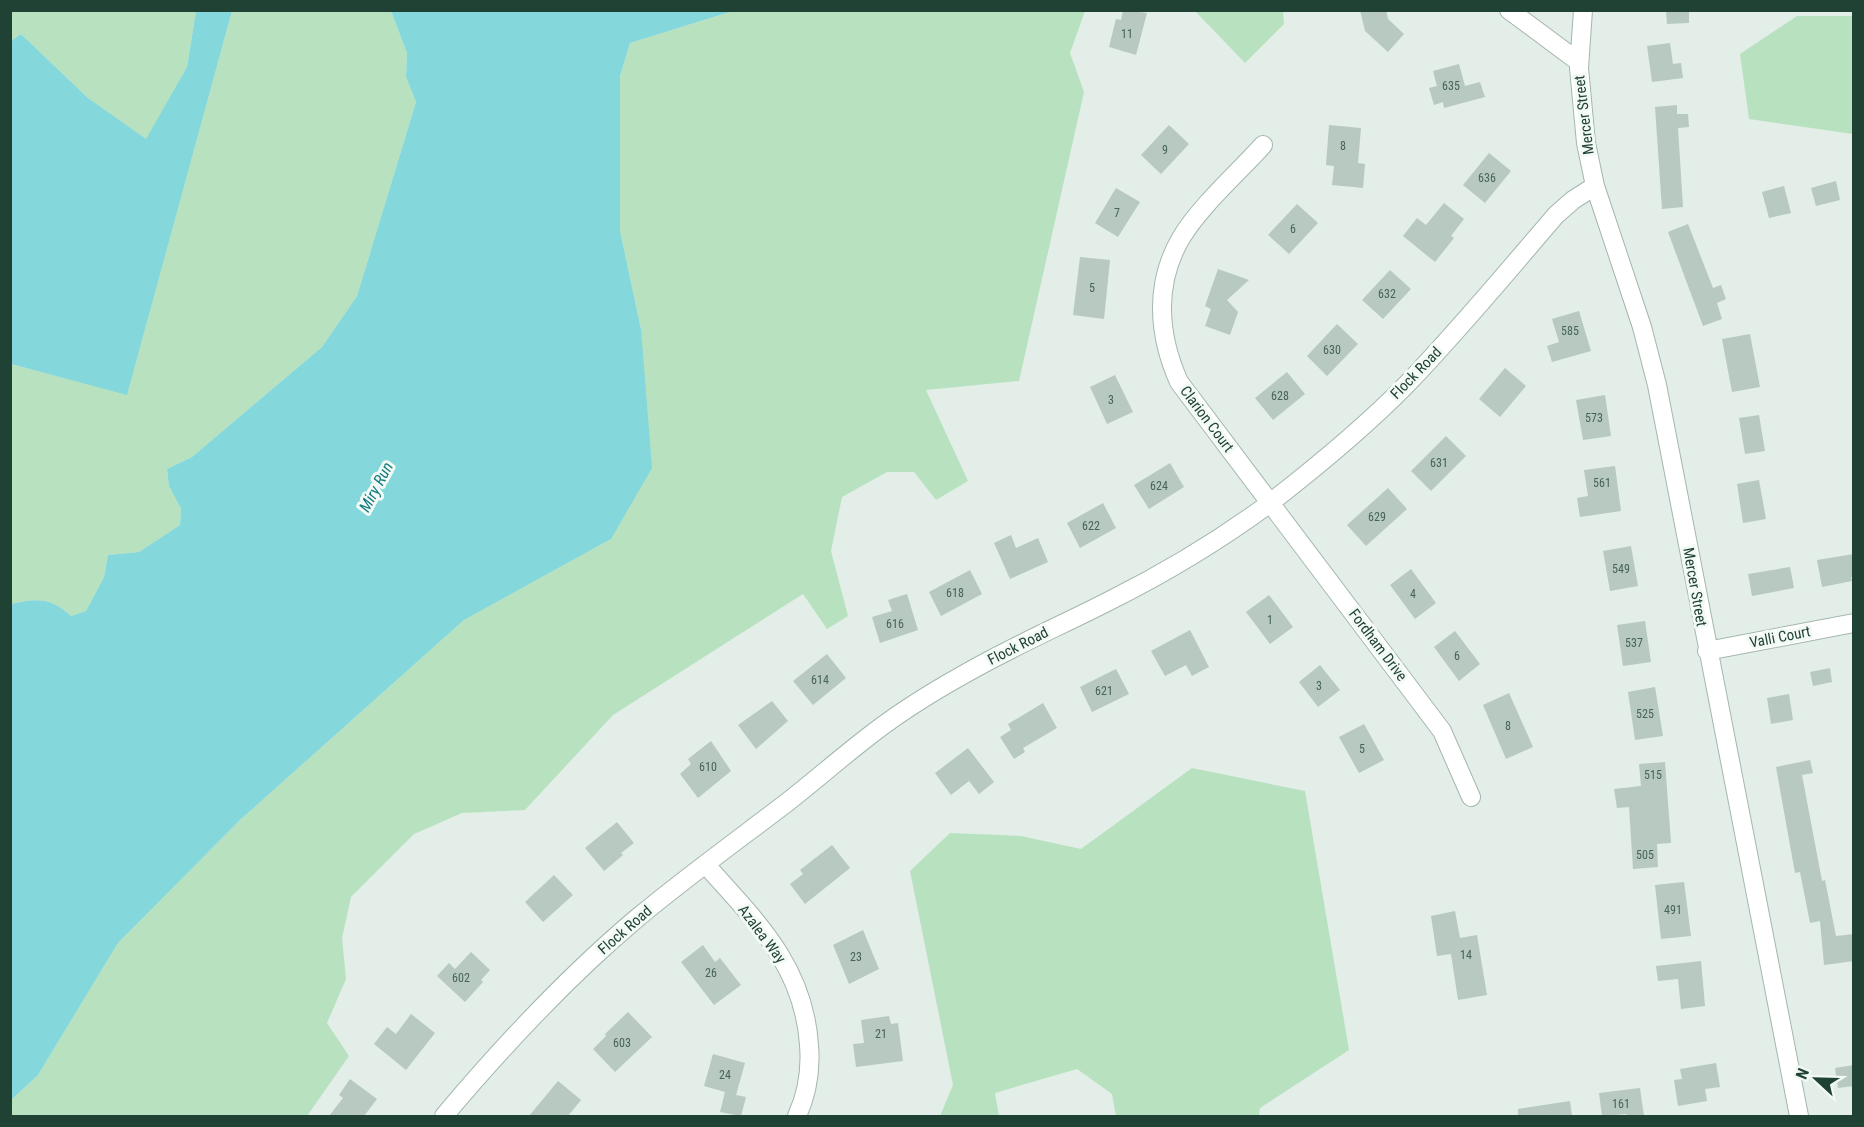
<svg xmlns="http://www.w3.org/2000/svg" width="1864" height="1127" font-family="'Roboto Condensed',sans-serif">
  <rect width="100%" height="100%" fill="#e2eee7"/>
  <path fill="#b8e2bf" d="M 11,11 L 196,11 L 187,67 L 146,140 L 88,98 L 21,34 L 11,41 Z
    M 232,11 L 391,11 L 407,53 L 406,77 L 416,102 L 357,296 L 322,347 L 192,457 L 167,469 L 169,486 L 181,509 L 180,525 L 139,552 L 108,555 L 104,577 L 86,611 L 71,616 C 51,597 36,598 11,604 L 10,364 L 127,394 Z
    M 733,11 L 1085,11 L 1070,53 L 1084,92 L 1019,381 L 926,390 L 968,481 L 936,500 L 914,472 L 887,472 L 842,497 L 831,551 L 848,616 L 827,629 L 803,594 L 613,715 L 525,810 L 462,813 L 414,834 L 351,897 L 342,938 L 346,979 L 327,1023 L 349,1056 L 307,1116 L 11,1116 L 11,1100 L 38,1075 L 118,943 L 240,820 L 464,620 L 611,539 L 641,329 L 620,231 L 620,76 L 630,43 Z
    M 1195,11 L 1283,11 L 1284,24 L 1245,63 Z
    M 1797,16 L 1853,16 L 1853,134 L 1749,119 L 1740,54 Z
    M 1192,768 L 1305,791 L 1349,1050 L 1260,1108 L 1259,1116 L 1116,1116 L 1112,1094 L 1077,1069 L 995,1093 L 999,1116 L 940,1116 L 953,1085 L 910,871 L 950,833 L 1021,836 L 1081,849 Z"/>
  <path fill="#84d7da" d="M 196,11 L 232,11 L 127,395 L 11,364 L 11,41 L 21,34 L 88,98 L 146,139 L 187,67 Z
    M 391,11 L 733,11 L 630,43 L 620,76 L 620,231 L 641,329 L 652,468 L 611,539 L 464,620 L 240,820 L 118,943 L 38,1075 L 11,1100 L 11,604 C 37,598 51,597 71,616 L 86,611 L 104,577 L 108,555 L 139,552 L 180,525 L 181,509 L 169,486 L 167,469 L 192,457 L 322,347 L 357,296 L 416,102 L 406,77 L 407,53 Z"/>
  <path fill="#b7c9c0" d="M 1123,10 L 1147,13 L 1136,55 L 1109,47 L 1116,19 L 1121,20 Z
    M 1360,10 L 1386,10 L 1388,19 L 1404,34 L 1388,52 L 1365,31 Z
    M 1666,10 L 1689,10 L 1689,23 L 1667,24 Z
    M 1670,43 L 1673,64 L 1681,63 L 1683,78 L 1652,82 L 1647,46 Z
    M 1459,64 L 1465,86 L 1480,82 L 1485,97 L 1444,108 L 1443,102 L 1434,105 L 1429,88 L 1437,86 L 1433,71 Z
    M 1677,105 L 1677,114 L 1688,114 L 1689,127 L 1678,128 L 1683,207 L 1662,209 L 1655,107 Z
    M 1169,125 L 1189,144 L 1161,174 L 1141,155 Z
    M 1329,125 L 1361,128 L 1358,163 L 1365,164 L 1363,188 L 1332,185 L 1334,166 L 1326,165 Z
    M 1489,153 L 1511,171 L 1485,203 L 1463,185 Z
    M 1836,181 L 1840,200 L 1816,206 L 1811,188 Z
    M 1784,186 L 1791,213 L 1769,218 L 1762,192 Z
    M 1116,188 L 1140,202 L 1118,237 L 1095,223 Z
    M 1444,203 L 1464,219 L 1451,236 L 1454,238 L 1435,262 L 1403,236 L 1417,218 L 1426,225 Z
    M 1297,204 L 1318,223 L 1289,254 L 1268,235 Z
    M 1688,224 L 1713,288 L 1721,285 L 1726,299 L 1717,303 L 1722,319 L 1703,326 L 1668,232 Z
    M 1080,257 L 1110,260 L 1104,319 L 1073,315 Z
    M 1218,269 L 1249,280 L 1227,300 L 1238,312 L 1230,335 L 1205,326 L 1211,309 L 1205,306 Z
    M 1390,270 L 1411,289 L 1383,319 L 1362,300 Z
    M 1579,311 L 1591,351 L 1552,362 L 1547,346 L 1559,342 L 1552,319 Z
    M 1337,324 L 1358,344 L 1327,376 L 1307,356 Z
    M 1750,334 L 1760,387 L 1732,392 L 1722,339 Z
    M 1505,368 L 1526,386 L 1500,417 L 1479,399 Z
    M 1287,372 L 1305,394 L 1273,420 L 1255,398 Z
    M 1115,375 L 1133,412 L 1107,424 L 1090,387 Z
    M 1605,395 L 1611,436 L 1583,440 L 1576,400 Z
    M 1759,415 L 1765,451 L 1745,454 L 1739,418 Z
    M 1446,436 L 1466,456 L 1431,491 L 1411,471 Z
    M 1170,463 L 1184,487 L 1149,509 L 1134,485 Z
    M 1615,466 L 1621,511 L 1580,517 L 1577,498 L 1588,496 L 1584,470 Z
    M 1759,480 L 1766,519 L 1743,523 L 1737,484 Z
    M 1388,488 L 1407,509 L 1366,546 L 1347,525 Z
    M 1103,503 L 1116,528 L 1080,548 L 1067,523 Z
    M 1011,535 L 1016,548 L 1038,538 L 1048,562 L 1010,579 L 994,543 Z
    M 1631,546 L 1638,586 L 1610,591 L 1603,551 Z
    M 1854,554 L 1854,577 L 1851,577 L 1852,581 L 1822,587 L 1817,560 Z
    M 1790,567 L 1794,588 L 1752,596 L 1748,574 Z
    M 1411,569 L 1436,603 L 1415,619 L 1390,585 Z
    M 970,570 L 982,594 L 941,616 L 929,592 Z
    M 907,594 L 918,630 L 880,643 L 872,617 L 892,611 L 888,600 Z
    M 1269,595 L 1293,627 L 1270,644 L 1246,612 Z
    M 1645,621 L 1651,662 L 1623,666 L 1617,625 Z
    M 1190,630 L 1209,667 L 1192,676 L 1186,665 L 1165,676 L 1151,651 Z
    M 1455,631 L 1480,664 L 1459,681 L 1434,647 Z
    M 827,654 L 846,678 L 813,705 L 793,681 Z
    M 1320,665 L 1340,690 L 1318,707 L 1299,682 Z
    M 1830,668 L 1832,682 L 1813,686 L 1810,672 Z
    M 1116,669 L 1129,694 L 1092,712 L 1080,687 Z
    M 1655,687 L 1663,736 L 1635,740 L 1628,692 Z
    M 1509,693 L 1533,747 L 1506,759 L 1483,705 Z
    M 1789,694 L 1793,720 L 1771,724 L 1767,698 Z
    M 772,701 L 788,721 L 756,749 L 738,725 Z
    M 1043,703 L 1057,728 L 1023,748 L 1025,752 L 1014,759 L 1000,737 L 1011,730 L 1008,724 Z
    M 1364,724 L 1384,760 L 1359,773 L 1339,737 Z
    M 711,741 L 731,771 L 698,798 L 680,774 L 691,764 L 688,759 Z
    M 968,748 L 994,782 L 979,794 L 969,781 L 951,795 L 935,773 Z
    M 1810,760 L 1813,773 L 1802,775 L 1822,881 L 1825,880 L 1836,936 L 1854,934 L 1854,961 L 1824,965 L 1820,921 L 1810,923 L 1800,872 L 1795,873 L 1776,767 Z
    M 1665,762 L 1671,843 L 1657,844 L 1658,867 L 1633,869 L 1629,807 L 1617,808 L 1614,789 L 1641,786 L 1639,764 Z
    M 617,822 L 634,843 L 621,853 L 623,855 L 604,871 L 585,848 Z
    M 832,845 L 850,868 L 805,904 L 790,884 L 803,874 L 800,870 Z
    M 554,875 L 573,895 L 543,922 L 525,902 Z
    M 1684,882 L 1691,936 L 1661,939 L 1655,885 Z
    M 1455,911 L 1460,938 L 1477,935 L 1487,995 L 1458,1000 L 1451,954 L 1437,956 L 1431,916 Z
    M 863,930 L 879,969 L 849,984 L 833,945 Z
    M 703,945 L 715,962 L 720,958 L 741,985 L 714,1005 L 681,962 Z
    M 471,952 L 490,970 L 481,980 L 483,982 L 465,1002 L 437,976 L 449,963 L 455,969 Z
    M 1701,961 L 1705,1006 L 1681,1009 L 1678,979 L 1658,981 L 1656,966 Z
    M 628,1012 L 652,1037 L 615,1072 L 593,1049 L 606,1036 L 605,1034 Z
    M 411,1014 L 435,1033 L 406,1070 L 374,1044 L 387,1027 L 396,1034 Z
    M 889,1016 L 891,1024 L 898,1023 L 903,1061 L 856,1067 L 853,1044 L 864,1043 L 861,1020 Z
    M 713,1054 L 745,1063 L 736,1095 L 746,1097 L 741,1116 L 720,1112 L 725,1092 L 704,1086 Z
    M 1716,1063 L 1720,1087 L 1705,1089 L 1707,1101 L 1678,1106 L 1674,1080 L 1682,1079 L 1680,1069 Z
    M 1854,1065 L 1854,1086 L 1838,1088 L 1835,1068 Z
    M 350,1079 L 377,1099 L 364,1116 L 329,1116 L 343,1098 L 339,1095 Z
    M 558,1081 L 581,1100 L 568,1116 L 529,1116 Z
    M 1640,1088 L 1644,1116 L 1627,1116 L 1627,1114 L 1602,1116 L 1599,1093 Z
    M 1570,1101 L 1572,1116 L 1518,1116 L 1518,1109 Z"/>
  <g fill="none" stroke-linecap="round" stroke-linejoin="round">
    <defs>
      <path id="minor" d="M 1509,10 L 1579,62
        M 1583,10 L 1579,68 L 1586,143 L 1595,186 L 1642,327 L 1657,385 L 1799,1116
        M 1263,145 C 1238,173 1200,206 1181,238 C 1154,284 1158,335 1179,382 L 1442,731 L 1471,797
        M 1707,651 L 1854,623
        M 706,865 C 755,920 804,966 809,1045 C 811,1069 807,1094 797,1116
        M 444,1116 C 503,1046 565,979 636,919 C 684,879 735,842 785,804 C 812,783 837,761 864,740 C 894,716 927,695 961,676 C 1009,648 1060,626 1109,601 C 1165,573 1220,540 1270,503 C 1315,468 1367,425 1407,384 C 1459,330 1507,272 1556,215 L 1573,200 L 1595,186"/>
    </defs>
    <use href="#minor" stroke="#a4b7ae" stroke-width="20"/>
    <use href="#minor" stroke="#fff" stroke-width="18"/>
  </g>
  <g text-anchor="middle" dominant-baseline="central" stroke-width="6" stroke-linejoin="round" paint-order="stroke">
    <g font-size="12" fill="#466457">
      <text x="1127" y="34">11</text>
      <text x="1451" y="86">635</text>
      <text x="1343" y="146">8</text>
      <text x="1165" y="150">9</text>
      <text x="1487" y="178">636</text>
      <text x="1117" y="213">7</text>
      <text x="1293" y="229">6</text>
      <text x="1092" y="288">5</text>
      <text x="1387" y="294">632</text>
      <text x="1570" y="331">585</text>
      <text x="1332" y="350">630</text>
      <text x="1280" y="396">628</text>
      <text x="1111" y="400">3</text>
      <text x="1594" y="418">573</text>
      <text x="1439" y="463">631</text>
      <text x="1602" y="483">561</text>
      <text x="1159" y="486">624</text>
      <text x="1377" y="517">629</text>
      <text x="1091" y="526">622</text>
      <text x="1621" y="569">549</text>
      <text x="955" y="593">618</text>
      <text x="1413" y="594">4</text>
      <text x="1270" y="620">1</text>
      <text x="895" y="624">616</text>
      <text x="1634" y="643">537</text>
      <text x="1457" y="656">6</text>
      <text x="820" y="680">614</text>
      <text x="1319" y="686">3</text>
      <text x="1104" y="691">621</text>
      <text x="1645" y="714">525</text>
      <text x="1508" y="726">8</text>
      <text x="1362" y="749">5</text>
      <text x="708" y="767">610</text>
      <text x="1653" y="775">515</text>
      <text x="1645" y="855">505</text>
      <text x="1673" y="910">491</text>
      <text x="1466" y="955">14</text>
      <text x="856" y="957">23</text>
      <text x="711" y="973">26</text>
      <text x="461" y="978">602</text>
      <text x="881" y="1034">21</text>
      <text x="622" y="1043">603</text>
      <text x="725" y="1075">24</text>
      <text x="1621" y="1104">161</text>
    </g>
    <g font-size="15" fill="#204234" stroke="#f3faf6">
      <text transform="translate(1584 115) rotate(-97)">Mercer Street</text>
      <text transform="translate(1416 373) rotate(-46)">Flock Road</text>
      <text transform="translate(1207 419) rotate(53)">Clarion Court</text>
      <text transform="translate(1695 587) rotate(80)">Mercer Street</text>
      <text transform="translate(1780 637) rotate(-11)">Valli Court</text>
      <text transform="translate(1378 645) rotate(53)">Fordham Drive</text>
      <text transform="translate(1018 646) rotate(-27)">Flock Road</text>
      <text transform="translate(625 930) rotate(-41)">Flock Road</text>
      <text transform="translate(762 934) rotate(53)">Azalea Way</text>
    </g>
    <g font-size="16" font-style="italic" fill="#127a80" stroke="#f3faf6">
      <text transform="translate(376 487) rotate(-62)">Miry Run</text>
    </g>
  </g>
  <rect width="1864" height="1127" fill="none" stroke="#204234" stroke-width="24"/>
  <g transform="translate(1816 1079) rotate(292)" stroke="#f3faf6" stroke-width="4.5" paint-order="stroke">
  <path d="M0-4.5L10 22L0 15L-10 22Z" fill="#204234"/>
  <text y="-9" font-size="16" font-weight="bold" text-anchor="middle" fill="#204234">N</text>
  </g>
</svg>
